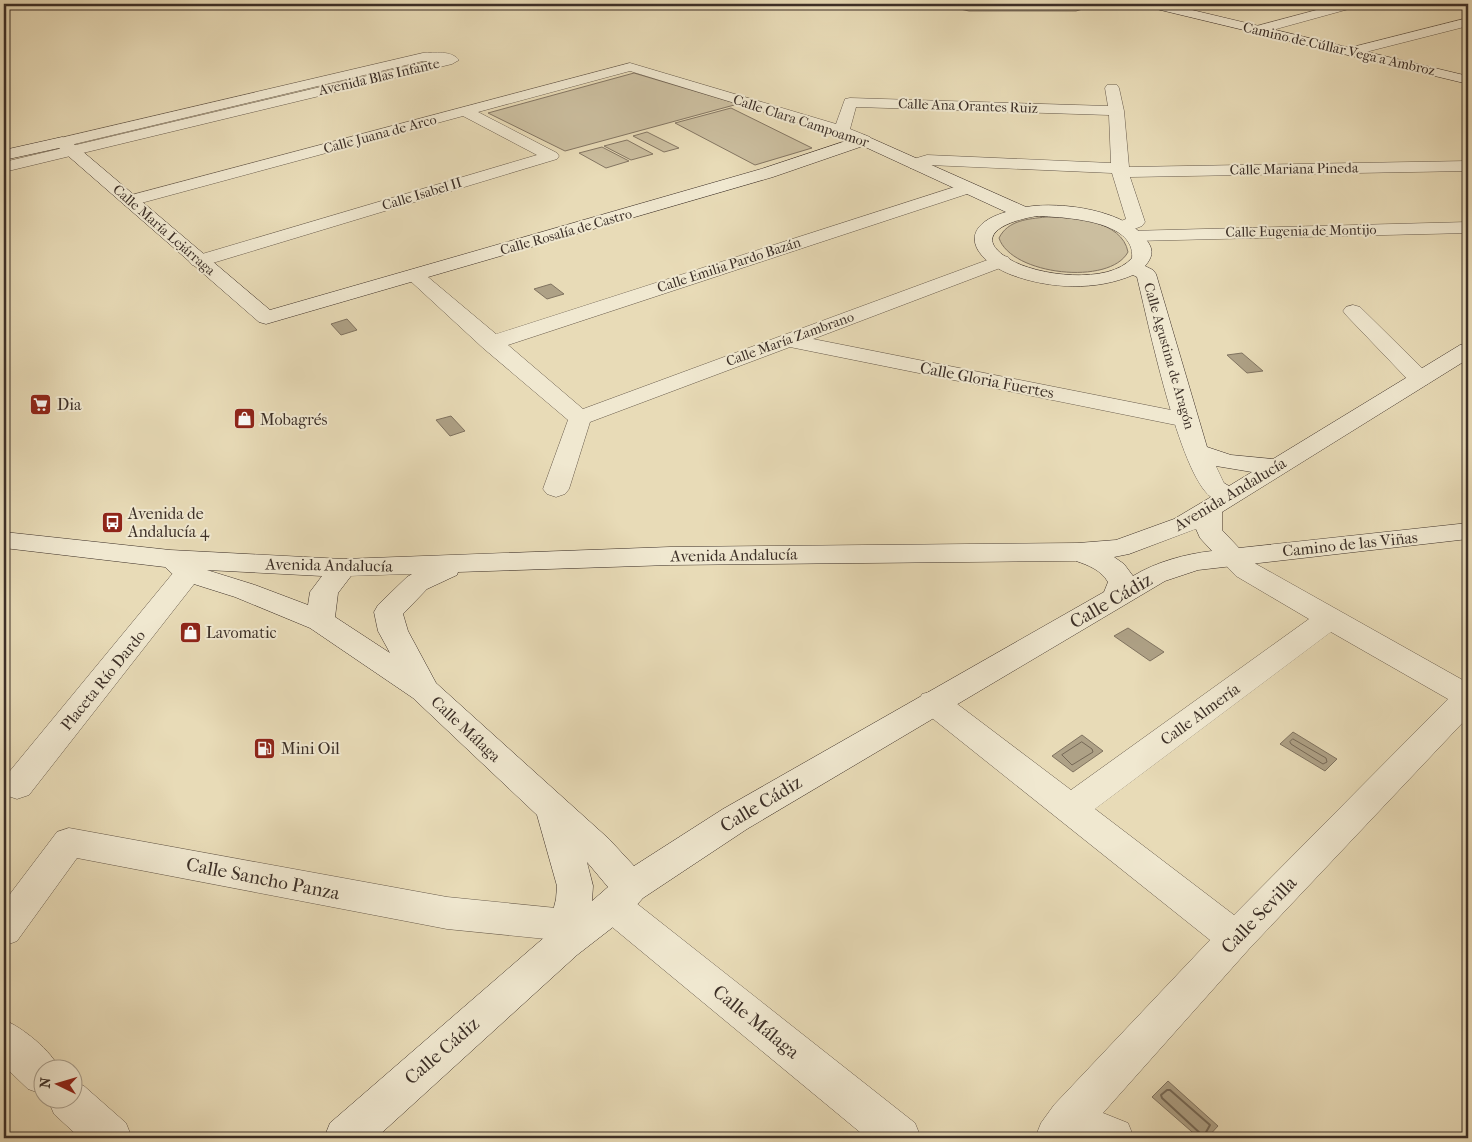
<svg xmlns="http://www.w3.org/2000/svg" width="1472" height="1142" font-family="'IM FELL French Canon',serif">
  <rect width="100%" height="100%" fill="#e8dbb7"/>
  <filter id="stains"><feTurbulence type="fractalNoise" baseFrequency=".004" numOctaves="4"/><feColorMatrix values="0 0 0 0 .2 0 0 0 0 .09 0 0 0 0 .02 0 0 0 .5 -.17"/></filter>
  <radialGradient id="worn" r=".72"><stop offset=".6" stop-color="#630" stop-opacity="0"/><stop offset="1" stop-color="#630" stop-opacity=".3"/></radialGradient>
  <path fill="#cbbe9f" stroke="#847663" d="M 938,4 L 1099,4 L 1076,11 L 969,11 Z
    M 634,73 L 738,104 L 565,151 L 488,113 Z
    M 731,108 L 812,148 L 755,165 L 675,123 Z
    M 647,132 L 679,148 L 664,152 L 633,136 Z
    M 627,140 L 653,154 L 631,160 L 604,146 Z
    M 602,147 L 629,161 L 606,168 L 579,153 Z
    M 1046,217 C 1072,217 1122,220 1128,252 C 1110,286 1011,275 999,238 C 1008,220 1028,219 1046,217 Z"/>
  <path fill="#aea186" stroke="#807360" d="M 551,284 L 564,294 L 547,299 L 534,289 Z
    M 347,319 L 357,330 L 341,335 L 331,324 Z
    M 1242,353 L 1263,371 L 1247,373 L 1227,355 Z
    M 451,416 L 465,431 L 450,436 L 436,420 Z
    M 1128,628 L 1164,652 L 1150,661 L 1114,636 Z
    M 1293,732 L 1337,759 L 1325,771 L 1280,744 Z
    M 1082,735 L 1103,751 L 1073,772 L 1052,756 Z
    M 1168,1081 L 1218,1126 L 1207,1138 L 1199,1138 L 1152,1097 Z"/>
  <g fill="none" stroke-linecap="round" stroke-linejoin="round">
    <path stroke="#756856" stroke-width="1" d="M 1293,739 L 1326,758 L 1327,762 L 1323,764 L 1291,744 L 1290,742 Z
      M 1082,742 L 1092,749 L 1093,752 L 1072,765 L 1062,755 Z"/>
    <path stroke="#756856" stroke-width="2" d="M 1167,1090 L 1170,1090 L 1210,1125 L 1205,1134 L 1201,1134 L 1162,1098 L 1161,1095 Z"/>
    <defs>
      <path id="street" d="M 1339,4 L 1358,4 L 1356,7 L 1258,34 L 1251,30 L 1253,27 Z
        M 1468,18 L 1468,26 L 1350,56 L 1343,52 L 1345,49 Z
        M 423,53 C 435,53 451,50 459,60 L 452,64 L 4,172 L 4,162 L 430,61 L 423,61 L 62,147 L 56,145 L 54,142 L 56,139 Z
        M 630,63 L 836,124 L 845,99 L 850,98 L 1108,106 L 1105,88 L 1107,85 L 1117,85 L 1119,88 L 1124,111 L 1129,167 L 1468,161 L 1468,171 L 1130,177 L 1145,222 L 1142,226 L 1129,231 L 1468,222 L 1468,233 L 1134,241 L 1127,239 L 1125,235 L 1127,231 L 1116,231 L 1113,227 L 1116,223 L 1126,219 L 1112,173 L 929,165 L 916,169 L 910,168 L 908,164 L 910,160 L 927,155 L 1111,163 L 1109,115 L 856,107 L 850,129 L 870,137 L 872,140 L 870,143 L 858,143 L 836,134 L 630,71 L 478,112 L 557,153 L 559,156 L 557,159 L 206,265 L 199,267 L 192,265 L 189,261 L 192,257 L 537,155 L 463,116 L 130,206 L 124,205 L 121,201 L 124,197 Z
        M 967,183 L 973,184 L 976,188 L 973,192 L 508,345 L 583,409 L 1001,255 L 1008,257 L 1011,261 L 1008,265 L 813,339 L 1186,413 L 1194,415 L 1198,420 L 1194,425 L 1186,427 L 790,347 L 590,422 L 569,489 L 565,494 L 556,497 L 547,494 L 543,489 L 568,420 L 483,348 L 405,276 L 408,272 L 415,270 L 422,272 L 496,334 Z
        M 1353,305 L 1360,307 L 1428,374 L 1431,379 L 1428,384 L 1420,386 L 1412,384 L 1346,315 L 1343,311 L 1346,307 Z
        M 1232,548 L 1242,551 L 1256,564 L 1468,683 L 1468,717 L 1249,949 L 1103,1113 L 1128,1123 L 1134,1138 L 1035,1138 L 1041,1123 L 1054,1105 L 1210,940 L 922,710 L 918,702 L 922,694 L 933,691 L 944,694 L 1071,790 L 1309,619 L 1236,576 L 1218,557 L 1222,551 ZM 1331,632 L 1448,699 L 1234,915 L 1095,809 Z
        M 188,564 L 198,567 L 202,573 L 198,579 L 29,795 L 17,799 L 5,795 L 4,780 L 5,777 L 178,567 Z
        M 69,828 L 447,897 L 566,909 L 579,914 L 584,925 L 579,936 L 566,941 L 447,929 L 77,858 L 17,941 L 4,946 L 4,902 L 57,832 Z
        M 613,890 L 626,895 L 915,1123 L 921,1138 L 867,1138 L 600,917 L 595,906 L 600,895 Z
        M 4,1020 C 22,1027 52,1051 60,1070 L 42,1070 L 42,1094 L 28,1089 L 4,1066 Z
        M 72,1081 L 84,1086 L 126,1123 L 132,1138 L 80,1138 L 54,1114 L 48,1100 L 72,1100 Z"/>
      <path id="secondary" d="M 1146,4 L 1167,4 L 1468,76 L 1468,84 L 1148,7 Z
        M 864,135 L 1026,207 C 1060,201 1129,210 1148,242 C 1154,251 1152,258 1145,266 L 1153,270 L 1156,274 L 1207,447 L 1231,455 L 1273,459 L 1460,345 L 1468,344 L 1468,359 L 1222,512 L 1222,530 L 1239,548 L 1468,523 L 1468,539 L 1198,570 L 1165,581 L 747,829 L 643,898 L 626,917 L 577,955 L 376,1138 L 324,1138 L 330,1123 L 547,935 L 556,899 L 557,886 L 537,815 L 413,698 L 310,628 L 235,597 L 178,579 L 165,567 L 4,548 L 4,532 L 170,550 L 343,559 L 670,547 L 1078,543 L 1116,540 L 1174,519 L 1211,497 C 1179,473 1148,321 1137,277 L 1133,275 C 1096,291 1050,289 1012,275 C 973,260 955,227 1006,212 L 863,146 L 773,177 L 266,324 L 259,322 L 59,148 L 4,160 L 4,150 L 62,137 L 68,139 L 270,310 L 761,169 ZM 1037,216 C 1063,217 1136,220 1132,258 C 1109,285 1037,276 1009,259 C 968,234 1012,220 1037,216 ZM 1216,466 L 1252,472 L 1229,486 L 1224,483 ZM 1196,529 L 1200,538 L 1212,551 C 1185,554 1156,562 1133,576 L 1124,564 L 1114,557 L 1129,554 ZM 1076,561 C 1088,565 1101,570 1108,582 L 1104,592 L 723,809 L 634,866 L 609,839 L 436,683 L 408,631 L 403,614 L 427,589 L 457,575 L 458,572 L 670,565 ZM 207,570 L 322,576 L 310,592 L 308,605 L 255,585 ZM 412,574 L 407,577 L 378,605 L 374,612 L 378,631 L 390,653 L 335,617 L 338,593 L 351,576 ZM 587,862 L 608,887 L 592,901 L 593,886 Z"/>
    </defs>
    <use href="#street" stroke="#675a4b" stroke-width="1"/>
    <use href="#secondary" stroke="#3c2f27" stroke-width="1"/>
    <use href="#street" fill="#f0e8d0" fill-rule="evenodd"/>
    <use href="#secondary" fill="#f0e8d0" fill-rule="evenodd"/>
  </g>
  <defs>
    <symbol id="supermarket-square" viewBox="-11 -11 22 22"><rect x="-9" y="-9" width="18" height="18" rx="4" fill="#8f2418" stroke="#f0e8d0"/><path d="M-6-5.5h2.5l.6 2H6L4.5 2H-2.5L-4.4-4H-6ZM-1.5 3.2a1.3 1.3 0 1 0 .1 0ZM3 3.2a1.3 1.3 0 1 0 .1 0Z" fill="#fff"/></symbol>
    <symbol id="shop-square" viewBox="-11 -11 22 22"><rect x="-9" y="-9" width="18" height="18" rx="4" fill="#8f2418" stroke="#f0e8d0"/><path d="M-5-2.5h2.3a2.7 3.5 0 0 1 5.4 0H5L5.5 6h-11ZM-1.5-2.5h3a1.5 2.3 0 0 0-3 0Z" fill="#fff"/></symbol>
    <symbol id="bus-square" viewBox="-11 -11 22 22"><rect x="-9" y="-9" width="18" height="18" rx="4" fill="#8f2418" stroke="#f0e8d0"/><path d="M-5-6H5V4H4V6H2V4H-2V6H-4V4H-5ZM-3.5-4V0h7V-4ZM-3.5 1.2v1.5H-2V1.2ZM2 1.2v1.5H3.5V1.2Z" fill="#fff"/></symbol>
    <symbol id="fuel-square" viewBox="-11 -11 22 22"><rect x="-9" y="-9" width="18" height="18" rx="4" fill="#8f2418" stroke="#f0e8d0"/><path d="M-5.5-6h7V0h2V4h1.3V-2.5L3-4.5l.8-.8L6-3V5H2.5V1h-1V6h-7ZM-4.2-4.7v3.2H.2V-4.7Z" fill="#fff"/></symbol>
  </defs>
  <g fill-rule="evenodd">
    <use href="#supermarket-square" x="28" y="392" width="25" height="25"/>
    <use href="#shop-square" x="232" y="406" width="25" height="25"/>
    <use href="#bus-square" x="100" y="510" width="25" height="25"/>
    <use href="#shop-square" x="178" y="620" width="25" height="25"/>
    <use href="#fuel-square" x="252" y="736" width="25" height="25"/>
  </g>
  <g text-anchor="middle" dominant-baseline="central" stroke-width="4" stroke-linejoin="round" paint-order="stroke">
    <g font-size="14" fill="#3c2f27" stroke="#f0e8d0">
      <text transform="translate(1339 49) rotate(13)">Camino de Cúllar Vega a Ambroz</text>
      <text transform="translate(379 77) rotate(-13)">Avenida Blas Infante</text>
      <text transform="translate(968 106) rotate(2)">Calle Ana Orantes Ruiz</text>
      <text transform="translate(801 121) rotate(18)">Calle Clara Campoamor</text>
      <text transform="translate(380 134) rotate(-15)">Calle Juana de Arco</text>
      <text transform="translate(1294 169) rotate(-1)">Calle Mariana Pineda</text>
      <text transform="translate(422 194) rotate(-17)">Calle Isabel II</text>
      <text transform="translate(164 230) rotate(41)">Calle María Lejárraga</text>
      <text transform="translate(1301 231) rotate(-1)">Calle Eugenia de Montijo</text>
      <text transform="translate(566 232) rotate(-16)">Calle Rosalía de Castro</text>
      <text transform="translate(729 265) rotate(-18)">Calle Emilia Pardo Bazán</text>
      <text transform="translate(790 339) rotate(-20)">Calle María Zambrano</text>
      <text transform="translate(1169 356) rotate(74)">Calle Agustina de Aragón</text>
    </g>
    <g font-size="16" fill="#3c2f27" stroke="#f0e8d0">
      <text transform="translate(987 380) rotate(11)">Calle Gloria Fuertes</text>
      <text transform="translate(1230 494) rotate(-31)">Avenida Andalucía</text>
      <text transform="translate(1350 544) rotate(-6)">Camino de las Viñas</text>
      <text transform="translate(734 555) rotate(-1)">Avenida Andalucía</text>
      <text transform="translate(329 565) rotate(1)">Avenida Andalucía</text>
      <text transform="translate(103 680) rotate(-51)">Placeta Río Dardo</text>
      <text transform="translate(1200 714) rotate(-36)">Calle Almería</text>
      <text transform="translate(466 729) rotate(43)">Calle Málaga</text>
    </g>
    <g font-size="16" fill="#3c2f27" stroke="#f0e8d0" text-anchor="start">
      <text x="57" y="404">Dia</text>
      <text x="260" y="419">Mobagrés</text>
      <text x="128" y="513">Avenida de<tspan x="128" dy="18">Andalucía 4</tspan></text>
      <text x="206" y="632">Lavomatic</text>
      <text x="281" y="748">Mini Oil</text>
    </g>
    <g font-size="19" fill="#3c2f27" stroke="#f0e8d0">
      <text transform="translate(1111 601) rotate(-30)">Calle Cádiz</text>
      <text transform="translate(761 804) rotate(-31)">Calle Cádiz</text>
      <text transform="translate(263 879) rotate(11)">Calle Sancho Panza</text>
      <text transform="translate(1259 915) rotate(-46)">Calle Sevilla</text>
      <text transform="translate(756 1022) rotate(39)">Calle Málaga</text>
      <text transform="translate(442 1051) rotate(-41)">Calle Cádiz</text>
    </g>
  </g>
  <rect width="1472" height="1142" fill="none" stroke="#e8dbb7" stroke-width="20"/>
  <rect x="5" y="5" width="1462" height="1132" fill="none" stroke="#3c2f27" stroke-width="2.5"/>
  <rect x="10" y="10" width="1452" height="1122" fill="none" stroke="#3c2f27"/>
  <g transform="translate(58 1084) rotate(275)"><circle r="24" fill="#f0e8d0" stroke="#a89e8c"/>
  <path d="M0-4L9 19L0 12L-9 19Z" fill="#8f2418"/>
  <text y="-8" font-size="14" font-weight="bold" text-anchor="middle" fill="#3c2f27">N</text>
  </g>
  <rect width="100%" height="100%" filter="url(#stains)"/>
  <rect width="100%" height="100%" fill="url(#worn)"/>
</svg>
